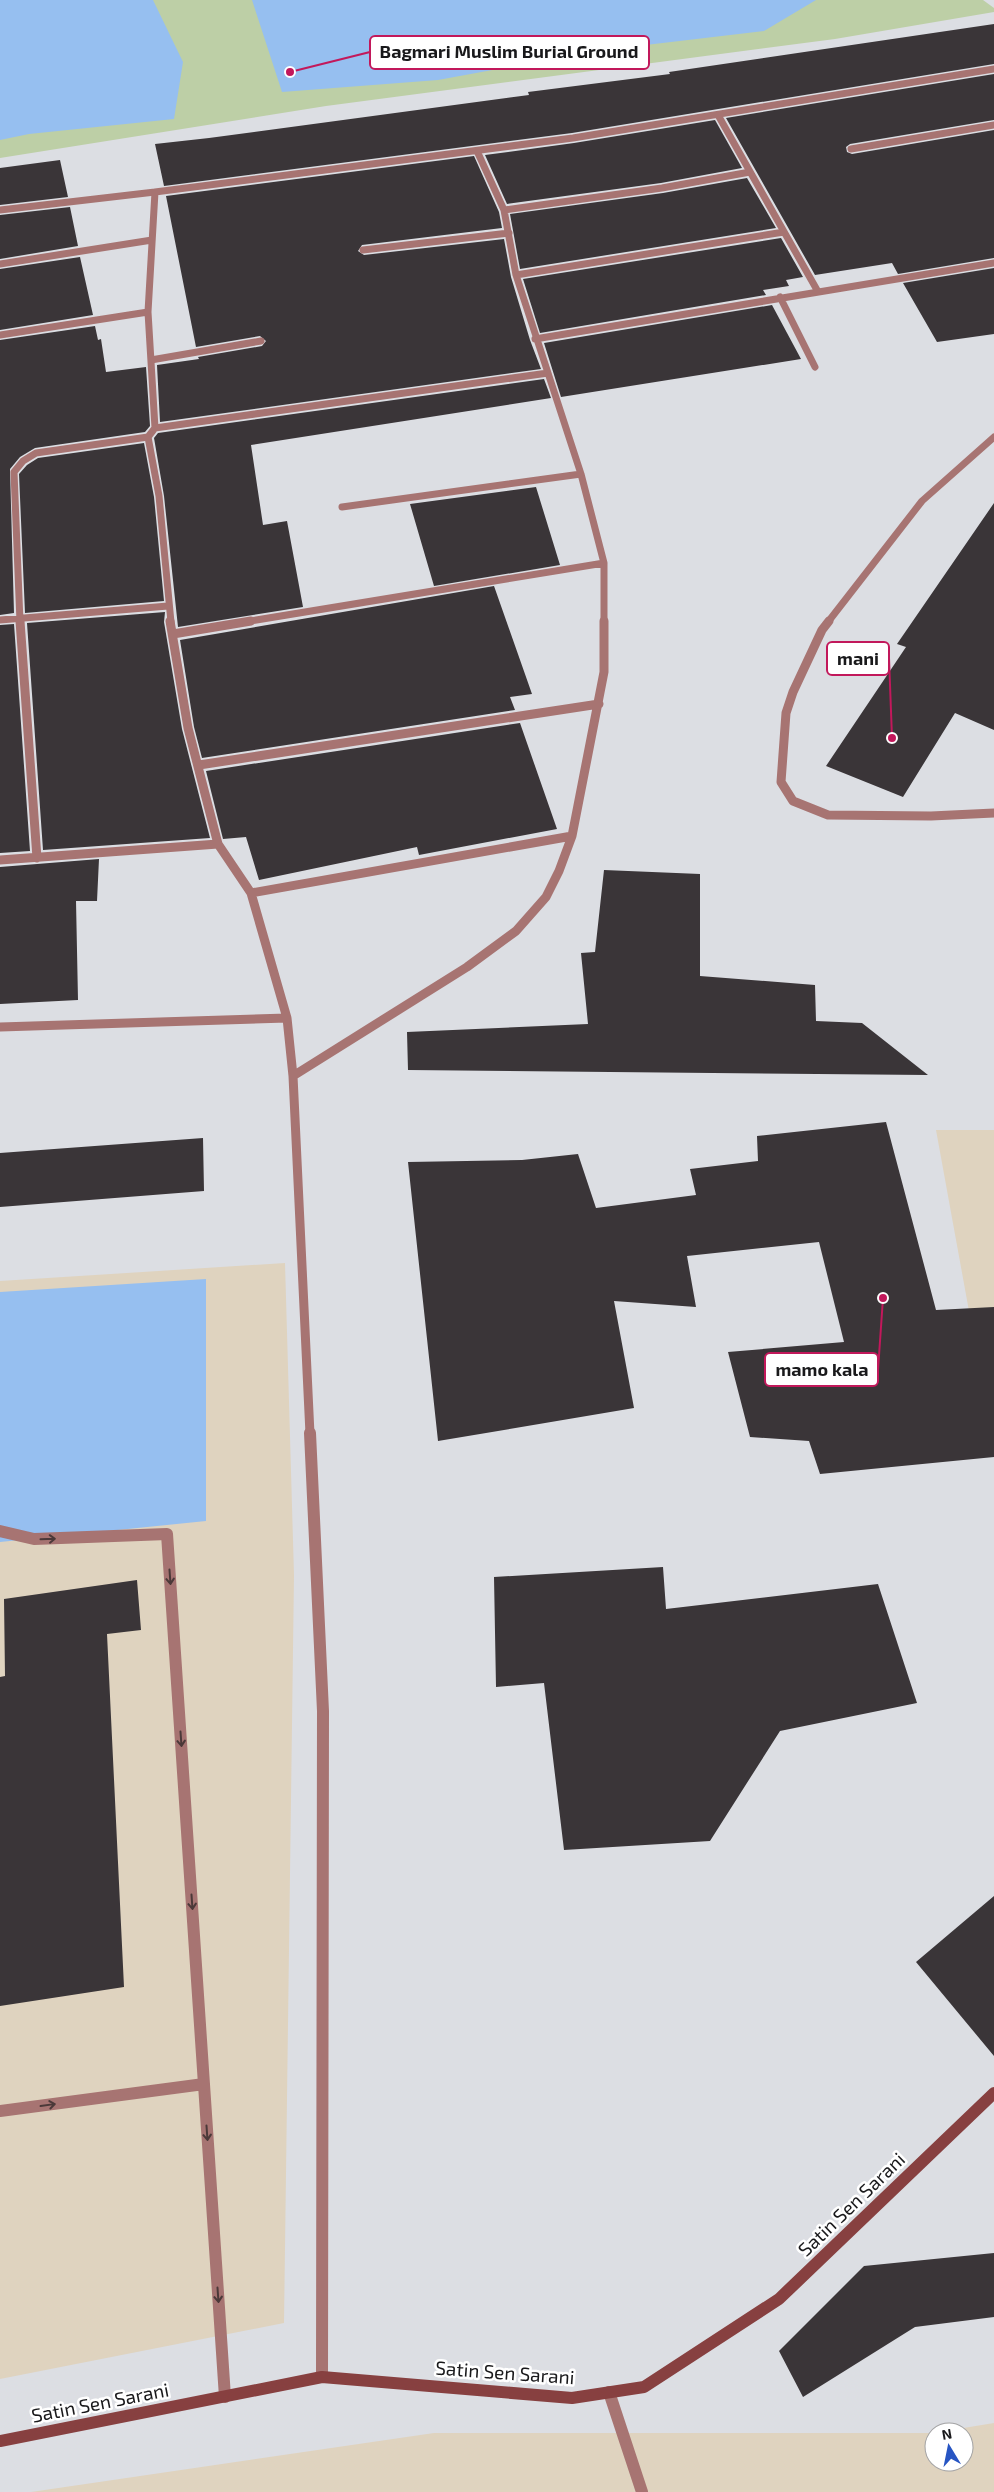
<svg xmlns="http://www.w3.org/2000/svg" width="994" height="2492" font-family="'Exo 2',sans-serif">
  <rect width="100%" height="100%" fill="#dcdee3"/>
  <path fill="#dfd3bf" d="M 936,1130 L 994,1130 L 994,1405 L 979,1366 Z
    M 285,1263 L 294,1575 L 284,2323 L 0,2379 L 0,1281 Z
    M 994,2423 L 994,2492 L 31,2492 L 434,2433 L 934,2433 L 934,2462 L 964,2462 L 964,2432 L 939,2432 Z"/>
  <path fill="#bdcfa6" d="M 0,0 L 983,0 L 994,8 L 994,12 L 835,39 L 326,106 L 0,158 Z"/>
  <path fill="#96bff0" d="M 0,0 L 153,0 L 183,62 L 174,119 L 29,134 L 0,140 Z
    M 252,0 L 816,0 L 764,31 L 595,51 L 438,80 L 282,92 Z
    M 206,1279 L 206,1521 L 0,1542 L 0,1292 Z"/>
  <path fill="#3a3538" d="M 994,24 L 994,64 L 572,133 L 164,186 L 155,144 L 209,138 L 529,95 L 528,92 L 670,74 L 669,72 Z
    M 994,74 L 994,120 L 850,144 L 846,147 L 847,152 L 852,154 L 994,130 L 994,258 L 898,274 L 892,263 L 815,275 L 726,118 Z
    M 715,120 L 742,168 L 661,183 L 507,204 L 485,155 L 574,143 Z
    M 474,156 L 499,212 L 502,228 L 362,245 L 358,251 L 364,255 L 504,239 L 511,277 L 530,340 L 541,369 L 160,422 L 157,365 L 199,359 L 198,357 L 262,346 L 266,341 L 260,336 L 196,347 L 166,196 Z
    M 60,160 L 68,197 L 0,205 L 0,168 Z
    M 747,178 L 776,228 L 520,269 L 510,214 L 663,193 Z
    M 70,207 L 78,246 L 0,259 L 0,215 Z
    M 781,238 L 803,277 L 786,280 L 789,286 L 763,290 L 766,295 L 540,333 L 523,279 Z
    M 80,257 L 93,315 L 0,330 L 0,269 Z
    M 994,268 L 994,334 L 937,342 L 903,283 Z
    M 772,305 L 801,359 L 561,397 L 544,343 Z
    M 95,326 L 98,340 L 101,339 L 106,372 L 146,367 L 150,426 L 145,432 L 35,448 L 20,457 L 10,469 L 14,613 L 0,615 L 0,340 Z
    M 544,379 L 551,398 L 251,445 L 263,525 L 287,521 L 303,607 L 178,627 L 164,496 L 154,438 L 158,433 Z
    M 144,443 L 154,497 L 164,601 L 25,613 L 19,474 L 27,465 L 38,458 Z
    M 536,487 L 560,565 L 434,586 L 410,504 Z
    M 994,503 L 994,730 L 955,713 L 903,797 L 826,766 L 906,647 L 897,644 Z
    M 494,586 L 532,694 L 510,697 L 515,710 L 202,758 L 194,727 L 180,640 Z
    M 165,612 L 164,622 L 182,729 L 210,838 L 43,850 L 27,623 Z
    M 14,624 L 30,851 L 0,853 L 0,625 Z
    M 520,723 L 557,829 L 419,855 L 417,847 L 259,880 L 246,837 L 223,839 L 206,771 Z
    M 99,859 L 97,901 L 76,901 L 78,1000 L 0,1004 L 0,867 Z
    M 604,870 L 700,874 L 700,976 L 815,985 L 816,1021 L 862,1023 L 928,1075 L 408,1070 L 407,1032 L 588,1024 L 581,953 L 595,952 Z
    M 886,1122 L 936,1310 L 994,1307 L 994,1457 L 820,1474 L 809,1441 L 750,1437 L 728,1352 L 844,1342 L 819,1242 L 687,1256 L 696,1307 L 614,1301 L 634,1408 L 438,1441 L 408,1162 L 522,1160 L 578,1154 L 596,1208 L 696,1195 L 690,1169 L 758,1161 L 757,1136 Z
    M 203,1138 L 204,1191 L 0,1207 L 0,1153 Z
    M 663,1567 L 666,1609 L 878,1584 L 917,1703 L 780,1731 L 710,1841 L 564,1850 L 544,1683 L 496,1687 L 494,1577 Z
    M 137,1580 L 141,1630 L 107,1634 L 124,1987 L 0,2006 L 0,1677 L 5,1676 L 4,1599 Z
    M 994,1896 L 994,2056 L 916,1962 Z
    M 994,2253 L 994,2317 L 915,2327 L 803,2397 L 779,2351 L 864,2266 Z"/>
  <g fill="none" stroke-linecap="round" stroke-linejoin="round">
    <path stroke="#a77472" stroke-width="7" d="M 718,115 L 817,290
      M 851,149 L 994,125
      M 477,151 L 504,210 L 516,275 L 581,474 L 604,563 L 604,622
      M 0,210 L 155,192
      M 504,210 L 662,188 L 750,172
      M 363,250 L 509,233
      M 0,264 L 152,240
      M 516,275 L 784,232
      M 780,297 L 815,367
      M 0,335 L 148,312
      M 535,339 L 994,263
      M 151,360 L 261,341
      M 155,428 L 548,373
      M 342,507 L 581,474
      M 0,620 L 168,606
      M 20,622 L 14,472 L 23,461 L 36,453 L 148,437
      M 171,622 L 159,496 L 148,437 L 155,428 L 148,312 L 155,192 L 573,138 L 994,69
      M 244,622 L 604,563
      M 828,622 L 922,501 L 994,437"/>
    <path stroke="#a77472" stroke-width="9" d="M 20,621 L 37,858
      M 170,621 L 188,728 L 218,844 L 251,893 L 287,1018 L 293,1076 L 310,1434
      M 829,621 L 822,630 L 793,692 L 786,713 L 781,782 L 793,801 L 828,815 L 931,816 L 994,813
      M 173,634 L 251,621
      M 199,765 L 599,704
      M 0,860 L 218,844
      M 251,893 L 572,836
      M 0,1027 L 287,1018
      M 293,1076 L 467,967 L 516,931 L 546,897 L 559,871 L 572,836 L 604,672 L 604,621"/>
    <path stroke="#a77472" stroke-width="12" d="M 310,1433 L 323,1711 L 322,2377
      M 0,1531 L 34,1539 L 167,1534 L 225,2397
      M 0,2111 L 204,2084
      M 609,2392 L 642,2492"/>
    <path stroke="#874040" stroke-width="12" d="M 0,2441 L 322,2377 L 572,2398 L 644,2387 L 779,2299 L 994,2093"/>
  </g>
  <defs><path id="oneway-shaft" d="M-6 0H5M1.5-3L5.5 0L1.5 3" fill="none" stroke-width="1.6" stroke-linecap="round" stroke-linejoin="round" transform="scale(1.25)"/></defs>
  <g stroke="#4b3939">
    <use href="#oneway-shaft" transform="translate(48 1539) rotate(-2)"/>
    <use href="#oneway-shaft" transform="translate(170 1577) rotate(86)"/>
    <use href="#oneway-shaft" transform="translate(181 1739) rotate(86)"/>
    <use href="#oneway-shaft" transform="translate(192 1902) rotate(86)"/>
    <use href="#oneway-shaft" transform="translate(48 2105) rotate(-8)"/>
    <use href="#oneway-shaft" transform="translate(207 2133) rotate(86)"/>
    <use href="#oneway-shaft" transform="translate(218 2295) rotate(86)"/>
  </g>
  <g text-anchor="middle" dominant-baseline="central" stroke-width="5" stroke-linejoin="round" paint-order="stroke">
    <g font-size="19" fill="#19191b" stroke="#fff">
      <text transform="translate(851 2204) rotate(-44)">Satin Sen Sarani</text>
      <text transform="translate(505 2372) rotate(4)">Satin Sen Sarani</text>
      <text transform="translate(100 2402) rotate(-11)">Satin Sen Sarani</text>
    </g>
  </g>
  <path fill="none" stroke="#c2185b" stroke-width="2" d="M290 72L370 52M892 738L889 658M883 1298L878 1370"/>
  <g fill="#c2185b" stroke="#fff" stroke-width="2">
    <circle cx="290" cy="72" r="5"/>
    <circle cx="892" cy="738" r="5"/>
    <circle cx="883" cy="1298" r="5"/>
  </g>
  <g fill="#fff" stroke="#c2185b" stroke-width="2">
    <rect x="370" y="36" width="279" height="33" rx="5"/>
    <rect x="827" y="642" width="62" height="33" rx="5"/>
    <rect x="765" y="1353" width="113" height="33" rx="5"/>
  </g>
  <g font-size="18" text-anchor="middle" font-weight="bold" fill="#19191b">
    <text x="509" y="58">Bagmari Muslim Burial Ground</text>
    <text x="858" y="665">mani</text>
    <text x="822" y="1376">mamo kala</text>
  </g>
  <g transform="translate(949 2447) rotate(350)"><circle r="24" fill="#ffffff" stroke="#a3a3a4"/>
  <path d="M0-4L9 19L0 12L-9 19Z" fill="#2755c3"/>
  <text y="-8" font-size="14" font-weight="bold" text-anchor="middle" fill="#19191b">N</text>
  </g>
</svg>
